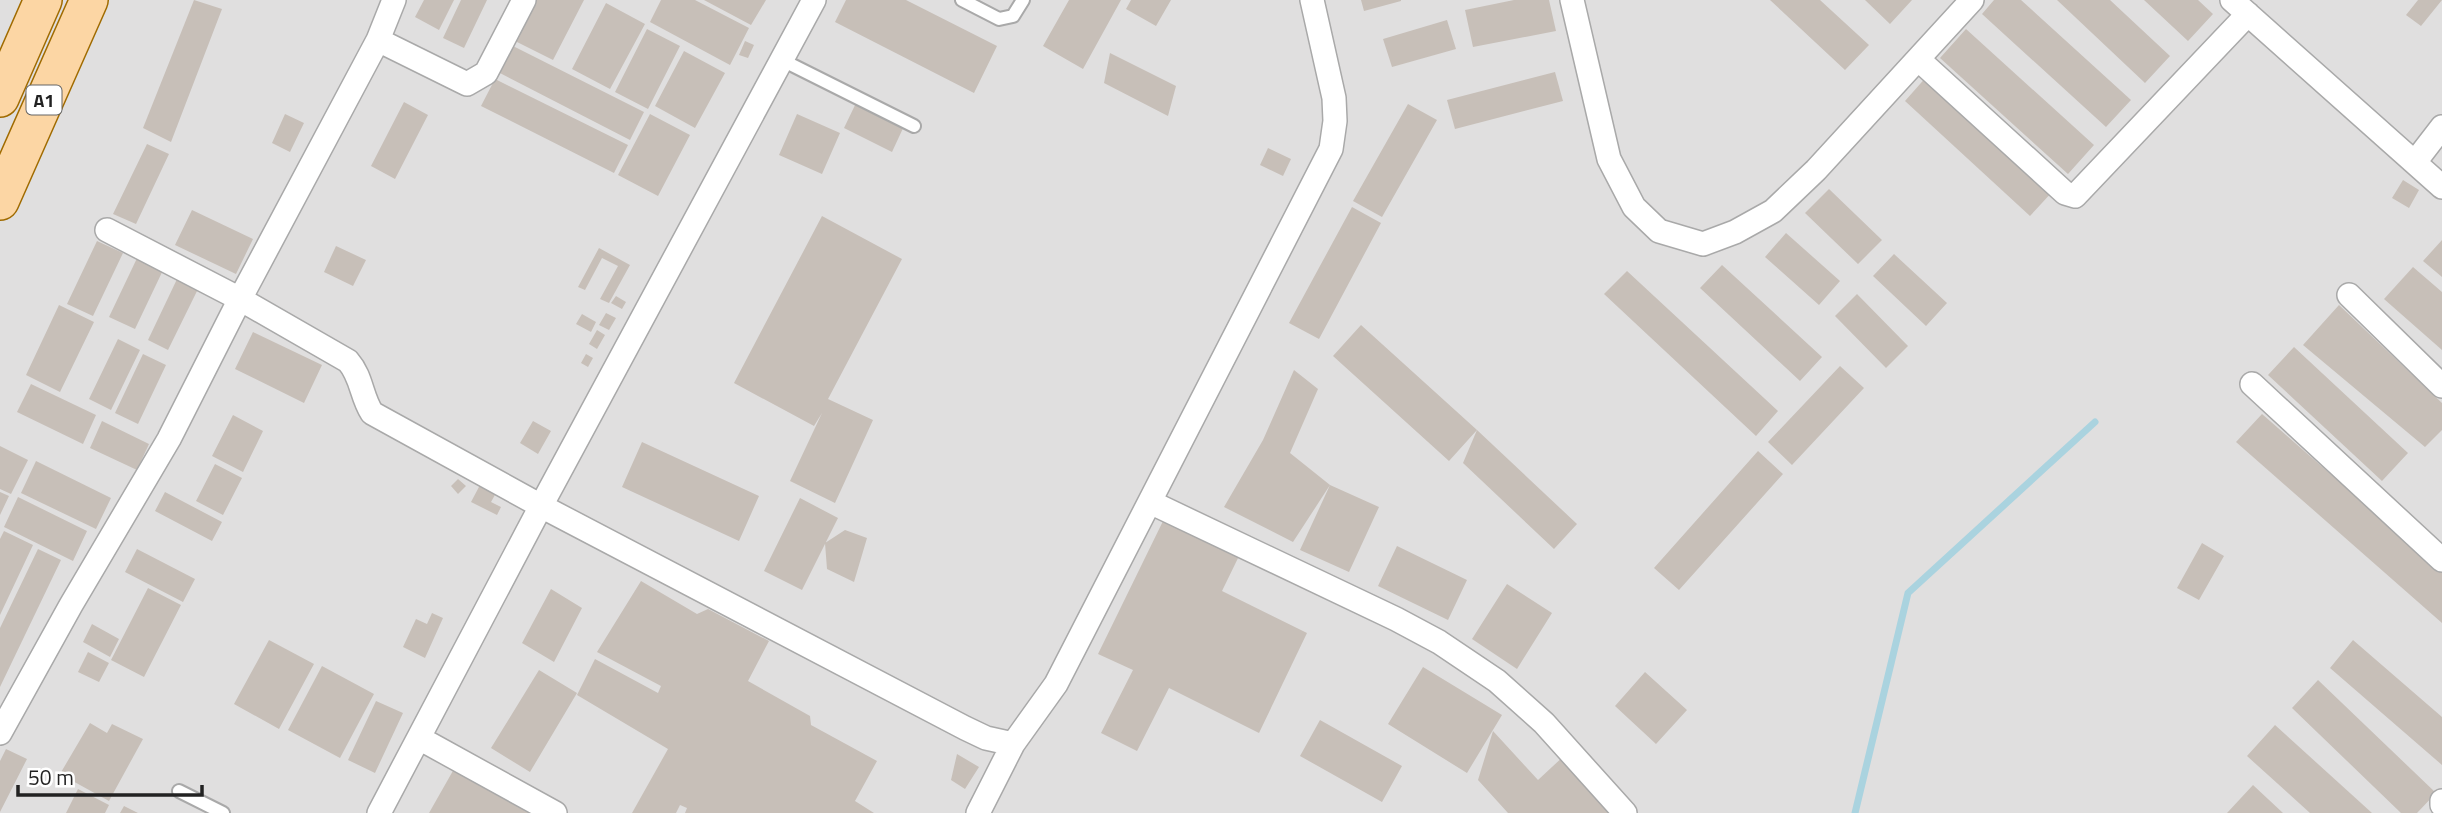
<svg xmlns="http://www.w3.org/2000/svg" width="2442" height="813" font-family="'Titillium Web',sans-serif">
  <rect width="100%" height="100%" fill="#f2efe9"/>
  <path fill="#e0dfdf" d="M 0,0 L 2442,0 L 2442,813 L 0,813 Z"/>
  <g fill="none" stroke-linecap="round" stroke-linejoin="round">
    <path stroke="#aad3df" stroke-width="7" d="M 1855,813 L 1908,593 L 2095,422"/>
  </g>
  <path fill="#c7bfb8" d="M 194,0 L 222,9 L 171,142 L 143,128 Z
    M 424,0 L 454,0 L 439,30 L 415,17 Z
    M 461,0 L 487,0 L 464,48 L 443,38 Z
    M 533,0 L 584,0 L 553,60 L 513,40 Z
    M 661,0 L 695,0 L 749,28 L 730,65 L 650,22 Z
    M 704,0 L 766,0 L 751,25 Z
    M 846,0 L 906,0 L 997,46 L 974,93 L 835,22 Z
    M 1069,0 L 1121,0 L 1083,69 L 1043,46 Z
    M 1131,0 L 1171,0 L 1156,26 L 1126,9 Z
    M 1361,0 L 1401,0 L 1401,1 L 1364,11 Z
    M 1514,0 L 1549,0 L 1556,31 L 1473,47 L 1465,10 Z
    M 1770,0 L 1820,0 L 1869,45 L 1845,70 Z
    M 1865,0 L 1912,0 L 1890,24 Z
    M 1994,0 L 2021,0 L 2131,100 L 2106,127 L 1982,14 Z
    M 2057,0 L 2110,0 L 2170,56 L 2145,83 Z
    M 2144,0 L 2198,0 L 2213,14 L 2188,41 Z
    M 2418,0 L 2442,0 L 2421,26 L 2406,15 Z
    M 606,3 L 645,24 L 610,89 L 572,69 Z
    M 1447,20 L 1456,49 L 1392,67 L 1383,39 Z
    M 647,29 L 680,46 L 648,109 L 615,92 Z
    M 1966,29 L 2094,145 L 2068,174 L 1940,58 Z
    M 745,41 L 754,45 L 748,58 L 739,55 Z
    M 511,45 L 644,112 L 630,140 L 498,72 Z
    M 684,51 L 725,73 L 695,128 L 655,106 Z
    M 1110,53 L 1176,86 L 1168,116 L 1104,83 Z
    M 1555,72 L 1563,101 L 1455,129 L 1447,100 Z
    M 1928,75 L 2054,190 L 2030,216 L 1905,101 Z
    M 495,79 L 628,145 L 614,173 L 481,106 Z
    M 857,101 L 905,124 L 892,152 L 844,128 Z
    M 404,102 L 428,115 L 395,179 L 371,166 Z
    M 1408,104 L 1437,120 L 1382,217 L 1353,201 Z
    M 285,114 L 304,123 L 290,152 L 272,143 Z
    M 650,114 L 690,135 L 658,196 L 618,175 Z
    M 797,114 L 840,133 L 822,174 L 779,155 Z
    M 147,144 L 169,154 L 136,224 L 113,214 Z
    M 1268,148 L 1291,159 L 1283,176 L 1260,165 Z
    M 2403,180 L 2419,190 L 2409,208 L 2392,198 Z
    M 1829,189 L 1882,240 L 1858,264 L 1805,213 Z
    M 1352,207 L 1381,223 L 1319,339 L 1289,323 Z
    M 192,210 L 253,239 L 236,274 L 175,245 Z
    M 822,216 L 902,259 L 828,399 L 873,420 L 835,503 L 790,481 L 822,413 L 814,426 L 734,383 Z
    M 1786,233 L 1840,281 L 1819,305 L 1765,257 Z
    M 2442,240 L 2442,277 L 2423,261 Z
    M 97,241 L 123,253 L 93,316 L 67,304 Z
    M 336,246 L 366,260 L 353,286 L 324,272 Z
    M 599,248 L 630,265 L 609,303 L 600,299 L 618,266 L 602,258 L 585,290 L 578,287 Z
    M 139,254 L 165,266 L 135,329 L 109,317 Z
    M 1894,254 L 1947,303 L 1926,326 L 1873,276 Z
    M 1722,265 L 1822,357 L 1800,381 L 1700,288 Z
    M 2413,267 L 2442,292 L 2442,350 L 2384,299 Z
    M 1627,271 L 1778,411 L 1756,436 L 1604,294 Z
    M 178,277 L 199,287 L 168,350 L 148,340 Z
    M 1857,294 L 1908,346 L 1886,368 L 1835,316 Z
    M 616,296 L 626,302 L 622,309 L 611,303 Z
    M 59,305 L 94,322 L 60,392 L 26,375 Z
    M 2339,305 L 2442,403 L 2442,430 L 2425,447 L 2303,345 Z
    M 606,313 L 616,318 L 609,330 L 599,325 Z
    M 582,314 L 596,322 L 591,332 L 576,324 Z
    M 1361,325 L 1477,430 L 1449,461 L 1333,356 Z
    M 597,330 L 605,335 L 597,349 L 589,344 Z
    M 253,332 L 322,365 L 304,403 L 235,369 Z
    M 118,339 L 140,350 L 111,410 L 89,399 Z
    M 2294,347 L 2408,453 L 2382,481 L 2268,375 Z
    M 143,354 L 166,365 L 138,424 L 115,413 Z
    M 586,354 L 593,358 L 588,367 L 581,363 Z
    M 1840,366 L 1864,388 L 1792,465 L 1768,442 Z
    M 1294,370 L 1318,389 L 1290,453 L 1330,485 L 1379,507 L 1349,572 L 1300,550 L 1330,485 L 1293,542 L 1224,507 L 1263,440 Z
    M 31,384 L 96,415 L 83,444 L 17,412 Z
    M 2262,414 L 2442,572 L 2442,623 L 2236,442 Z
    M 233,415 L 263,431 L 243,472 L 212,456 Z
    M 102,421 L 149,444 L 137,470 L 90,448 Z
    M 533,421 L 551,431 L 538,454 L 520,443 Z
    M 1477,430 L 1577,524 L 1554,549 L 1463,463 Z
    M 642,442 L 759,496 L 739,541 L 622,487 Z
    M 0,446 L 28,460 L 11,494 L 0,489 Z
    M 1758,451 L 1783,474 L 1679,590 L 1654,568 Z
    M 36,461 L 111,498 L 96,529 L 21,493 Z
    M 215,464 L 242,478 L 223,515 L 196,501 Z
    M 458,479 L 466,486 L 458,494 L 451,486 Z
    M 480,485 L 496,493 L 491,502 L 501,507 L 497,515 L 471,502 Z
    M 0,492 L 9,496 L 0,515 Z
    M 165,492 L 222,522 L 212,541 L 155,511 Z
    M 18,497 L 87,531 L 73,561 L 4,527 Z
    M 800,498 L 838,518 L 802,590 L 764,571 Z
    M 1165,517 L 1240,554 L 1222,591 L 1307,633 L 1259,733 L 1169,688 L 1137,751 L 1101,733 L 1133,670 L 1098,654 Z
    M 845,530 L 867,538 L 854,582 L 827,569 L 825,543 Z
    M 4,531 L 33,545 L 0,615 L 0,539 Z
    M 2202,543 L 2224,556 L 2199,600 L 2177,588 Z
    M 1397,546 L 1467,580 L 1448,620 L 1378,586 Z
    M 38,549 L 61,560 L 0,687 L 0,628 Z
    M 137,549 L 195,579 L 183,602 L 125,572 Z
    M 641,581 L 697,614 L 708,609 L 769,641 L 748,681 L 810,716 L 811,725 L 877,761 L 855,801 L 874,813 L 685,813 L 687,808 L 680,805 L 676,813 L 632,813 L 668,749 L 577,695 L 595,659 L 658,693 L 661,686 L 597,652 Z
    M 1507,584 L 1552,613 L 1517,669 L 1472,639 Z
    M 148,588 L 181,605 L 144,677 L 111,660 Z
    M 551,589 L 582,608 L 554,662 L 522,643 Z
    M 432,613 L 443,618 L 425,658 L 403,647 L 416,619 L 427,624 Z
    M 92,624 L 119,639 L 110,657 L 83,642 Z
    M 269,640 L 314,664 L 279,729 L 234,704 Z
    M 2353,640 L 2442,717 L 2442,765 L 2330,668 Z
    M 88,652 L 109,663 L 99,682 L 78,672 Z
    M 322,666 L 374,694 L 340,758 L 288,730 Z
    M 1423,667 L 1502,715 L 1467,773 L 1388,724 Z
    M 539,670 L 577,693 L 530,772 L 491,748 Z
    M 1645,672 L 1687,710 L 1656,744 L 1615,706 Z
    M 2318,680 L 2436,793 L 2417,813 L 2401,813 L 2292,708 Z
    M 376,701 L 403,713 L 375,773 L 348,760 Z
    M 1320,720 L 1402,766 L 1382,802 L 1300,756 Z
    M 90,723 L 107,733 L 112,724 L 143,739 L 109,801 L 60,774 Z
    M 2275,725 L 2372,813 L 2310,813 L 2247,756 Z
    M 1493,731 L 1538,780 L 1566,754 L 1620,813 L 1508,813 L 1478,780 Z
    M 6,749 L 27,759 L 0,812 L 0,761 Z
    M 957,754 L 979,767 L 965,789 L 951,780 Z
    M 454,769 L 533,813 L 429,813 Z
    M 2253,785 L 2283,813 L 2227,813 Z
    M 78,789 L 109,805 L 105,813 L 66,813 Z
    M 124,806 L 138,813 L 120,813 Z"/>
  <g fill="none" stroke-linecap="round" stroke-linejoin="round">
    <defs>
      <path id="service" d="M 962,0 L 999,19 L 1013,16 L 1023,0
        M 782,60 L 914,126
        M 179,791 L 223,813"/>
      <path id="minor" d="M 1572,0 L 1609,159 L 1634,207 L 1659,231 L 1703,244 L 1735,232 L 1773,211 L 1816,170 L 1972,0
        M 2232,0 L 2442,187
        M 378,40 L 467,84 L 486,73 L 524,0
        M 1918,59 L 2065,193 L 2075,196 L 2248,14
        M 2415,162 L 2442,127
        M 107,230 L 240,299 L 348,361 C 362,377 361,396 372,413 L 541,506 L 965,728 L 986,738 L 1013,744 L 1056,684 L 1331,149 L 1335,121 L 1334,98 L 1312,0
        M 2349,295 L 2442,386
        M 2252,384 L 2442,560
        M 1150,502 L 1396,619 L 1439,642 L 1497,681 L 1544,723 L 1625,813
        M 0,733 L 71,605 L 169,439 L 240,299 L 378,40 L 394,0
        M 419,738 L 555,813
        M 2442,801 L 2442,805
        M 379,813 L 541,506 L 814,0
        M 978,813 L 1013,744"/>
      <path id="primary" d="M 0,98 L 43,0
        M 0,201 L 89,0"/>
    </defs>
    <use href="#service" stroke="#a9a9a9" stroke-width="16"/>
    <use href="#minor" stroke="#a9a9a9" stroke-width="26"/>
    <use href="#primary" stroke="#a06b00" stroke-width="40"/>
    <use href="#service" stroke="#fff" stroke-width="12"/>
    <use href="#minor" stroke="#fff" stroke-width="23"/>
    <use href="#primary" stroke="#fcd6a4" stroke-width="37"/>
  </g>
  <g text-anchor="middle" dominant-baseline="central" stroke-width="5" stroke-linejoin="round" paint-order="stroke">
    <rect fill="#fff" stroke="#646464" stroke-width="2" x="26.5" y="85.5" width="35" height="29" rx="5"/>
    <g font-size="18" font-weight="bold" fill="#222">
      <text x="44" y="100">A1</text>
    </g>
  </g>
  <path d="M18 785v10h184v-10" fill="none" stroke="#222222" stroke-width="3.5"/>
  <text x="28" y="785" font-size="21" fill="#222222" stroke="#ffffff" stroke-width="5" paint-order="stroke">50 m</text>
</svg>
